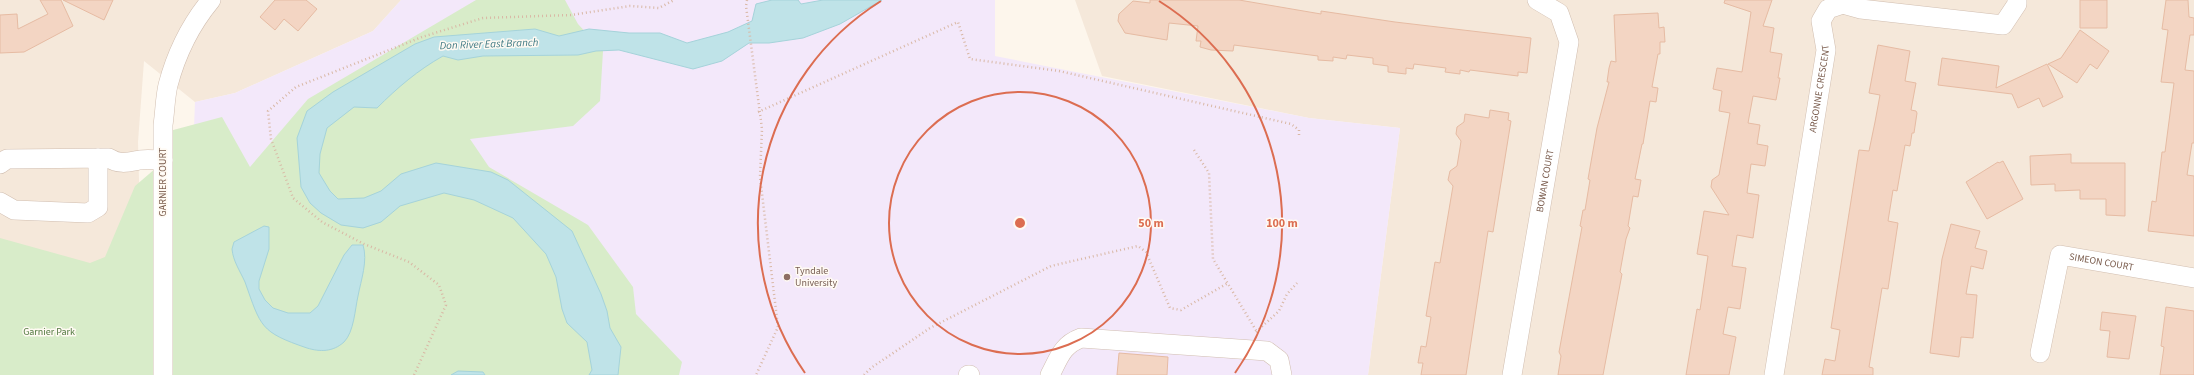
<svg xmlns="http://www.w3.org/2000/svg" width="2194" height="375" font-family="'Source Sans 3',sans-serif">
  <rect width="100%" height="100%" fill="#fdf6ec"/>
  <path fill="#f5e8da" d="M 0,0 L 401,0 L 373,31 L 235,93 L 195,102 L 144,61 L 138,142 L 142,294 L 0,331 Z
    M 1075,0 L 2194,0 L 2194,375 L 1368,375 L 1400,128 L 1309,118 L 1102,76 Z"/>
  <path fill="#f3e8fa" d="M 401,0 L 995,0 L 995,56 L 1309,118 L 1400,128 L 1368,375 L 196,375 L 192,180 L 195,102 L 235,93 L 373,31 Z"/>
  <path fill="#d8ecc9" d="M 476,0 L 565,0 L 578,24 L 603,51 L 600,101 L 573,126 L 470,139 L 489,167 L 588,225 L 633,287 L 636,314 L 682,362 L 679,375 L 0,375 L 0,238 L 90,263 L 105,257 L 135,186 L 156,168 L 162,133 L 222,117 L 250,167 L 308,99 Z"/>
  <path fill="#bfe3e8" stroke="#a5d3da" d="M 772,0 L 798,0 L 801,4 L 823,0 L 882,0 L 840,24 L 803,38 L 769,43 L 749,43 L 722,61 L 693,69 L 619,50 L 596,51 L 578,55 L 483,56 L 458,60 L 443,56 C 418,70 397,88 377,108 L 354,107 L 327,128 L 320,154 L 319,173 L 330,191 L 338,199 L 364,198 L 381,191 L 401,174 L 436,163 L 491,172 L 508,180 L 572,231 L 601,294 L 607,311 L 610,328 L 621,347 L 618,375 L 589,375 L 592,370 L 587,342 L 567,323 L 562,309 L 556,277 L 546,254 L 513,218 L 474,200 L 444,193 L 400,206 L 381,222 L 363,228 L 341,225 L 321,213 L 310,203 L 301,187 L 297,138 L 307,111 L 333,92 L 415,44 L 434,37 L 535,29 L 559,36 L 589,29 L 629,33 L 660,33 L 687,43 L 728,32 L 752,21 L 756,4 Z
    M 264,226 L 269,227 L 269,249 L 259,281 L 259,289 L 265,300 L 273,308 L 288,313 L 310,313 L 318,306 L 344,255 L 352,245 L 363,245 C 368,261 361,280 358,296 C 355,309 354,332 344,342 C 333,352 320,352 307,348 C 260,332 261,327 245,282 C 240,271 233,261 232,249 L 234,242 Z
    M 458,371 L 483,372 L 485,375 L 451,375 Z"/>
  <path fill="#f3d5c3" stroke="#e6bba3" d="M 40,0 L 61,0 L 73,26 L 24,52 L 0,53 L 0,15 L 17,14 L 18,29 L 48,14 Z
    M 63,0 L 113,0 L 104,20 Z
    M 275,0 L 306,0 L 317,9 L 298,31 L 284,19 L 275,30 L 260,17 Z
    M 1150,0 L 1239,0 L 1321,14 L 1321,11 L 1395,22 L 1531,38 L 1527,73 L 1518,72 L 1518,76 L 1470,70 L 1469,72 L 1460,70 L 1460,74 L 1445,72 L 1446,68 L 1414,64 L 1413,69 L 1406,68 L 1406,74 L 1388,72 L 1388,66 L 1373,64 L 1373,58 L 1347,55 L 1346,59 L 1333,57 L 1333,61 L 1318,60 L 1318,56 L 1234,45 L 1233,51 L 1211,50 L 1200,47 L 1201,41 L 1196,41 L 1198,26 L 1169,23 L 1167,40 L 1125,33 L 1118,21 L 1119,14 L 1133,1 L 1150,3 Z
    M 1725,0 L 1772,0 L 1763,26 L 1774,28 L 1770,52 L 1782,54 L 1778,78 L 1780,78 L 1776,100 L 1753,96 L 1748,123 L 1760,125 L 1757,144 L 1768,146 L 1765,166 L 1751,164 L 1747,193 L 1759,195 L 1753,238 L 1737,235 L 1732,266 L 1746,268 L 1740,309 L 1728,307 L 1723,334 L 1736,337 L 1729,375 L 1686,375 L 1697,309 L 1700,310 L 1708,256 L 1697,254 L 1704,211 L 1729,215 L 1711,187 L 1712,180 L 1719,175 L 1730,113 L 1719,111 L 1722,91 L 1713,89 L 1717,68 L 1742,72 L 1751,12 L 1724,3 Z
    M 2080,0 L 2107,0 L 2107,28 L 2080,28 Z
    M 2166,0 L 2188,0 L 2189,17 L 2194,18 L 2194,35 L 2190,35 L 2185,70 L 2194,71 L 2194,143 L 2192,143 L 2187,175 L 2194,176 L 2194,236 L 2148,231 L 2152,201 L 2156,202 L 2162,152 L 2165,152 L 2174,83 L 2161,82 L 2168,30 L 2162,29 Z
    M 1658,13 L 1659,28 L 1664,27 L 1665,42 L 1660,42 L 1660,54 L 1658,54 L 1652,87 L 1658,88 L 1656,102 L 1650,101 L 1643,144 L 1642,144 L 1635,179 L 1641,180 L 1638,197 L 1633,196 L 1628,226 L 1630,228 L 1626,239 L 1620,272 L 1622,274 L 1603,375 L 1558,375 L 1561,356 L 1559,352 L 1582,227 L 1580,226 L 1583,210 L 1585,210 L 1590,180 L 1588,179 L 1597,128 L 1609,82 L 1607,82 L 1609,68 L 1611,61 L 1616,62 L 1614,15 Z
    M 2080,30 L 2109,51 L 2097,69 L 2090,64 L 2077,83 L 2048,64 L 2061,58 Z
    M 1878,45 L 1910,51 L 1905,81 L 1916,83 L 1911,110 L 1916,111 L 1917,113 L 1914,133 L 1912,133 L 1910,146 L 1905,145 L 1897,191 L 1893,190 L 1888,221 L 1898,223 L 1888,289 L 1882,288 L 1869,367 L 1873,368 L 1873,375 L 1822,375 L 1825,359 L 1835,361 L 1840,330 L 1831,328 L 1859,150 L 1869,151 L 1875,122 L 1880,95 L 1869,93 Z
    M 1942,58 L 1999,66 L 1996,88 L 2047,64 L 2063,97 L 2043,107 L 2039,98 L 2018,108 L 2012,94 L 1938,85 Z
    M 1490,110 L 1509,113 L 1508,120 L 1511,121 L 1493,232 L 1488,231 L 1466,375 L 1421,375 L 1423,363 L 1418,363 L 1421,346 L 1426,347 L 1431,317 L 1426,316 L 1435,262 L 1440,263 L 1453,186 L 1448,180 L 1450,171 L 1457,166 L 1460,148 L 1461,141 L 1456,134 L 1457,127 L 1464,122 L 1465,114 L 1489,118 Z
    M 2071,154 L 2071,163 L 2125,163 L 2125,216 L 2106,215 L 2106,199 L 2080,199 L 2080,190 L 2055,191 L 2055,184 L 2031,185 L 2030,156 Z
    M 2003,161 L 2023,199 L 1987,219 L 1966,182 L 1998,162 L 1999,163 Z
    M 1951,224 L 1980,231 L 1975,248 L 1987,251 L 1983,269 L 1971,266 L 1966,294 L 1977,295 L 1973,338 L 1961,337 L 1959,357 L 1930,353 L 1942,259 Z
    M 2166,307 L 2194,311 L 2194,375 L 2160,375 L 2164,347 L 2161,346 Z
    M 2102,312 L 2136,316 L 2129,359 L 2107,357 L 2110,331 L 2100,330 Z
    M 1119,353 L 1168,357 L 1167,375 L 1117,375 Z"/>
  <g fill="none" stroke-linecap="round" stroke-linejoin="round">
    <defs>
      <g id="minor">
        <path d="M 0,164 L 7,159 L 109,158 C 119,165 129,162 140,160 C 147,159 156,160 163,160"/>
        <path d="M 0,202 L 14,210 L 88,213 L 98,207 L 98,158"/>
        <path id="s1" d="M 2040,353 L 2060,255 L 2194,278"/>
        <path d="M 163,375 L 163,125 C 165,112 165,98 168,85 C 176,55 191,24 211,0"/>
        <path d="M 968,375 L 970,375"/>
        <path d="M 1050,375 C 1059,358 1062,345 1081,338 L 1267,351 L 1279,360 L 1282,375"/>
        <path id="s2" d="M 1512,375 L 1569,42 L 1559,13 L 1537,0"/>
        <path id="s3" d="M 1774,375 L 1826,50 L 1821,21 L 1828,9 L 1843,4 L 1861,9 L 2003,25 L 2017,4 L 2017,0"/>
      </g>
    </defs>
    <use href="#minor" stroke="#d1beb0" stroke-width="20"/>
    <path stroke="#d9b8a5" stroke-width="2.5" stroke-dasharray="1 3" stroke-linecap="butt" d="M 747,0 L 746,6 L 762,129 L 760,177 L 778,327 L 756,375
      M 758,112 L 958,22 L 970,59 L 1059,71 L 1291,124 L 1299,130 L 1299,137
      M 1194,150 L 1209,173 L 1213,259 L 1257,332
      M 1256,332 L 1279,311 L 1287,294 L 1297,283
      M 414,375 L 446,305 L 439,285 L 409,262 L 364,244 L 322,222 L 293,198 L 271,139 L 268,111 L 296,87 L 422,37 L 483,18 L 571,15 L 630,6 L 659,8 L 674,0
      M 864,375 L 871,368 L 930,328 L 1051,266 L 1138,246 L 1146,252 L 1170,308 L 1181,310 L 1228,283"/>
    <use href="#minor" stroke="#fff" stroke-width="19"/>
  </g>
  <g fill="none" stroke="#dc6d51" stroke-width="2">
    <circle cx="1020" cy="223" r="131"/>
    <path d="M805 373A262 262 0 0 1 881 1M1159 1A262 262 0 0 1 1235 373"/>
  </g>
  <circle fill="#8d6e63" stroke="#fffaf3" stroke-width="1.5" cx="787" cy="277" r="4"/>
  <g text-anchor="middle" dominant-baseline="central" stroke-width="3" stroke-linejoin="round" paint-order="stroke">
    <g font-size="10" fill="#7a5c4d" stroke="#fffaf3">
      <text stroke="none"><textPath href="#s3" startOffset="290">ARGONNE CRESCENT</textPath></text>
      <text stroke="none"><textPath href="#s2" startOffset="197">BOWAN COURT</textPath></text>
      <text transform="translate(163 182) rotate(-90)">GARNIER COURT</text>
      <text stroke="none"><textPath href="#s1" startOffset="142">SIMEON COURT</textPath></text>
    </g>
    <g font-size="10" fill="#785e54" stroke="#fffaf3" text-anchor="start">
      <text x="795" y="271">Tyndale<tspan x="795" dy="12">University</tspan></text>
    </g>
    <g font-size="10" fill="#537a41" stroke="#fffaf3">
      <text x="49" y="332">Garnier Park</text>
    </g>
    <g font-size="11" font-style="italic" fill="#437c86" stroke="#fffaf3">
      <text transform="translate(489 44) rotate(-2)">Don River East Branch</text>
    </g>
  </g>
  <circle cx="1020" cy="223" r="6" fill="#dc6d51" stroke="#fffaf3" stroke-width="2"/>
  <g font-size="12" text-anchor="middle" font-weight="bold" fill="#dc6d51" stroke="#fffaf3" stroke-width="3" stroke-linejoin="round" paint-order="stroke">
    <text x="1151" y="227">50 m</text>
    <text x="1282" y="227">100 m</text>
  </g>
</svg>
